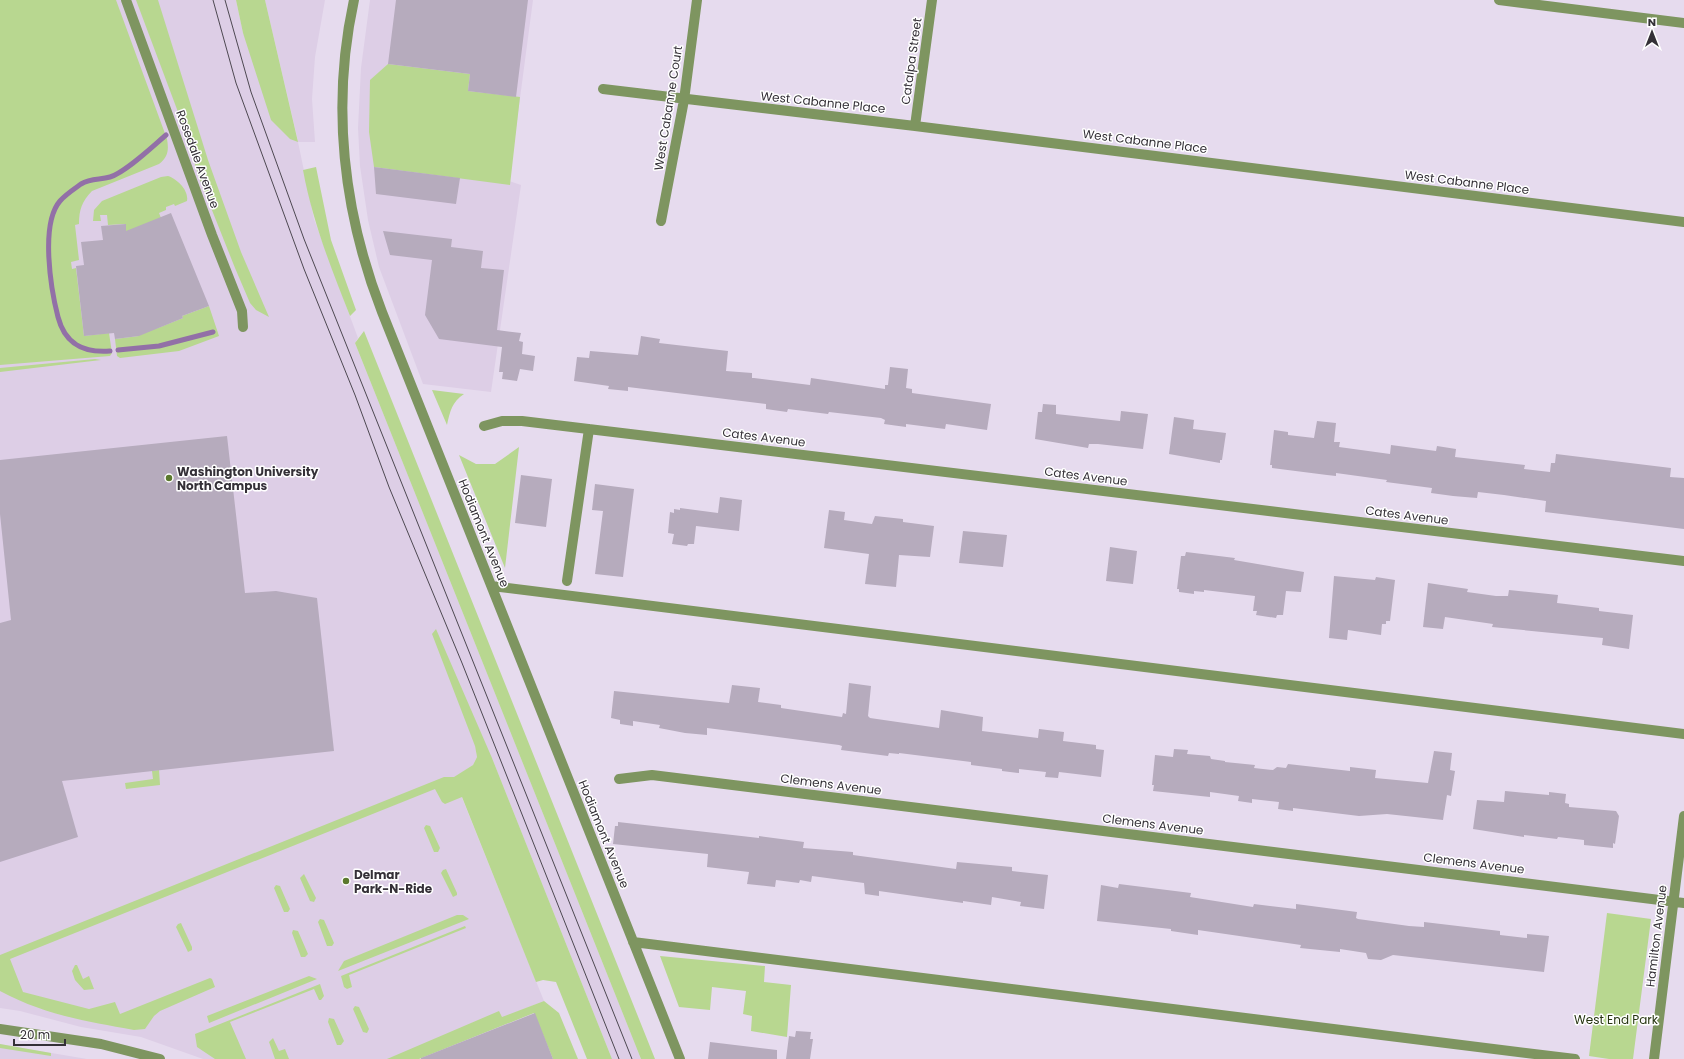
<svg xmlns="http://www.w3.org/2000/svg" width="1684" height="1059" font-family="Poppins,sans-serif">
  <rect width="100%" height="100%" fill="#e6dbee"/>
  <path fill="#ddcee6" d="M 0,0 L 236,0 L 243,33 L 298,141 L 265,0 L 325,0 L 315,57 L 312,99 L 315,142 L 298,142 L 314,219 L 358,338 L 355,343 L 641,1059 L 612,1059 L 492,758 L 475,745 L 477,757 L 473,765 L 454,778 L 544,1001 L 401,1059 L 203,1059 L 141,1037 L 81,1027 L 20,1011 L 0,1008 Z
    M 370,0 L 533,0 L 509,181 L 521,185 L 491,392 L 423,384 L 379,267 L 368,220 L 360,166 L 358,128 L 361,68 Z
    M 0,1044 L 16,1047 L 87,1059 L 0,1059 Z"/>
  <path fill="#b8d790" d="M 0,0 L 116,0 L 167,139 C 169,150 168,157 159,164 L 92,191 C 82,201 79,210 79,224 L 75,225 L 79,260 L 71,262 L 72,269 L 76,268 L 84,336 L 109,333 L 112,353 L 110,356 L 0,365 Z
    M 136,0 L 158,0 L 208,160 L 241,252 L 269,317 L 256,310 L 250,303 L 235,268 L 200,180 L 181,120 Z
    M 236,0 L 265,0 L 298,142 L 290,139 L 271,120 L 243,33 Z
    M 388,64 L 470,74 L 468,91 L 520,97 L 510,185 L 374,167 L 369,132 L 370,80 Z
    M 316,167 L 331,240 L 356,310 L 350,316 C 331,268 312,220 303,170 Z
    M 168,176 C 177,179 189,190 187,201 L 175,206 L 174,204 L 166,207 L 166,210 L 159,213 L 161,218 L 129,250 L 125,224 L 108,225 L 107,215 L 100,215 L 101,221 L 93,221 L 94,210 L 102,201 L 161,177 Z
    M 209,306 L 219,336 L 179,351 L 120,358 L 117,356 L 115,339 L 139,336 L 139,332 L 158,328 L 183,318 L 182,316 Z
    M 364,331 L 655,1059 L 641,1059 L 355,343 Z
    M 95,359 L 101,360 L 0,372 L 0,368 Z
    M 432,390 L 464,394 C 452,402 450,411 447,425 Z
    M 519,447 L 505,568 L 459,455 L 476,464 L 495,464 Z
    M 436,629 L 492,758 L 612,1059 L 587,1059 L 556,982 L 543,980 L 536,982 L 462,797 L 445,804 L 442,802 L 435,789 L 10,959 L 23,992 L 89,1009 L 115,1002 L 120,1014 L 210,978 L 212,979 L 215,987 L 160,1011 L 154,1016 L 145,1029 L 134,1030 C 85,1021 45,1015 0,991 L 0,955 L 444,777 L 454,777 L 473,765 L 477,757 L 475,746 L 432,634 Z
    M 159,770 L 160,785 L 126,789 L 125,783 L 153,779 L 152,771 Z
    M 426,825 L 430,826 L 440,848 L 438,852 L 434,852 L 424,828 Z
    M 446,869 L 457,893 L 457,895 L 453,897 L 441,873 L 443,870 Z
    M 304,874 L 316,898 L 314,902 L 310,901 L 300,878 Z
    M 276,885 L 280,886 L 290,909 L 288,912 L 284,912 L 274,888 Z
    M 1607,913 L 1651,919 L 1633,1059 L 1609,1059 L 1589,1056 Z
    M 457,915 L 463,915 L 469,919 L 338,971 L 344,961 Z
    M 320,919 L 324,920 L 334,943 L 332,946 L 327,946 L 318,922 Z
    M 181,923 L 192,947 L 192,950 L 188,952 L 176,927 L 178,924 Z
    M 465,926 L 466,928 L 349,975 L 352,987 L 347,989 L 344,987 L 341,976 Z
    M 293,930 L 298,931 L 308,954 L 305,957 L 301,957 L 292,933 Z
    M 660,956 L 765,966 L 764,982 L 791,985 L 787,1037 L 751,1031 L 752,1016 L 743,1014 L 746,991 L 712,987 L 710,1010 L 679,1007 Z
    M 75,965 L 77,965 L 83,979 L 89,976 L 94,989 L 84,990 L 75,980 L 72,971 Z
    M 309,976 L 317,979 L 209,1023 L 207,1016 Z
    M 320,984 L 324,996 L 321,1000 L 319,1000 L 314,989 L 230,1022 L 246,1059 L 215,1059 L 197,1047 L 195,1034 Z
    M 544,1001 L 559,1013 L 578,1059 L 553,1059 L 534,1013 L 419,1059 L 387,1059 L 499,1011 L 502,1017 Z
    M 355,1006 L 359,1007 L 369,1029 L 367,1033 L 363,1032 L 353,1009 Z
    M 329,1018 L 334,1019 L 344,1041 L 341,1045 L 337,1045 L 328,1022 Z
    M 273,1038 L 279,1051 L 285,1049 L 289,1059 L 275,1059 L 269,1042 Z
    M 0,1044 L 51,1053 L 51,1056 L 0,1048 Z"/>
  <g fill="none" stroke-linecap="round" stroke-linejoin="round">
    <path stroke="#9270a7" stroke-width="5" d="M 118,350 L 159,346 L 213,332
      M 110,351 C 83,353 65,344 58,317 C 51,290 40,224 60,201 C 65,195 74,189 81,184 C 91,178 100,180 110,177 C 126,172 153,146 166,135"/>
  </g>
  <path fill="#b6abbd" d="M 396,0 L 528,0 L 516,97 L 468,91 L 470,74 L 388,64 Z
    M 374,167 L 460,178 L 456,204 L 376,194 Z
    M 171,213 L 209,306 L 182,316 L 183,318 L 139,336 L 115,339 L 114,333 L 84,336 L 76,266 L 84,265 L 81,242 L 103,240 L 101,226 L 126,224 L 126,231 Z
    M 383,231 L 452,239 L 451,247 L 483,251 L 481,268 L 504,270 L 497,330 L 521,333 L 519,341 L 523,342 L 522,354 L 535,356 L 533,371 L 520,369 L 517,381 L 502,379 L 503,372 L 499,372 L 502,347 L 439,339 L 425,315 L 432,260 L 390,255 Z
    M 641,336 L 660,339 L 659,343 L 728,351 L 726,371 L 752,373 L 752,378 L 754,378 L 810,385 L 811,378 L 885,389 L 885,385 L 888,385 L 890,367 L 908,369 L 906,388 L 912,389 L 912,393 L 991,404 L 987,430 L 946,424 L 945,429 L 906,424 L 906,427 L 884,424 L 885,420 L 881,418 L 829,412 L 828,414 L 788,409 L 787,412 L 766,409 L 766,404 L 628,387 L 628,391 L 608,389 L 609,386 L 574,381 L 577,357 L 589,358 L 590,351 L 638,355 Z
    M 1043,404 L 1056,405 L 1056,414 L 1120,421 L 1121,411 L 1148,414 L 1143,449 L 1098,444 L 1089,444 L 1088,448 L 1035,439 L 1038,412 L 1042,412 Z
    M 1174,417 L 1194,420 L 1193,429 L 1226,433 L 1222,460 L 1220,460 L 1220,463 L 1169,454 Z
    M 1317,421 L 1336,423 L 1334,442 L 1340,442 L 1339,447 L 1390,454 L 1391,445 L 1436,451 L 1437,446 L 1456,449 L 1455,457 L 1525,465 L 1524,469 L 1550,472 L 1551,463 L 1555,463 L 1556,454 L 1671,468 L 1670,477 L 1684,478 L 1684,529 L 1545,512 L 1546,501 L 1504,495 L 1478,492 L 1477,498 L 1453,496 L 1431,493 L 1432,488 L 1386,482 L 1387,480 L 1336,473 L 1336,476 L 1327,475 L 1272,468 L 1272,465 L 1270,465 L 1274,430 L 1288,432 L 1288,435 L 1314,438 Z
    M 227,436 L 245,593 L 276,591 L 317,598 L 334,751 L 62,781 L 78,837 L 0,862 L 0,623 L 11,620 L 0,514 L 0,460 Z
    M 521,475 L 552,479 L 546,527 L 515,523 Z
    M 595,484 L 634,489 L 623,577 L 595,574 L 603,511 L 592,510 Z
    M 720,497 L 742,500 L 739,531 L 696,526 L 694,544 L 688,544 L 687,546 L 672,544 L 674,534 L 668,533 L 670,512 L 674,513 L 674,509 L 680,510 L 680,508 L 718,513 Z
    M 829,510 L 845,512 L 844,520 L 872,524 L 875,516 L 903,519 L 903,522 L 934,526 L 930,557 L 899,555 L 896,587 L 865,584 L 869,554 L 824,548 Z
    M 963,531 L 1007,535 L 1003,567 L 959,563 Z
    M 1110,547 L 1137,551 L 1133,584 L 1106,581 Z
    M 1186,552 L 1235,558 L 1234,560 L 1304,572 L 1301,592 L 1286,591 L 1283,615 L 1277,615 L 1276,618 L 1256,615 L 1257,611 L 1253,611 L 1255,596 L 1204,590 L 1204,592 L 1194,591 L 1194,594 L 1179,592 L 1179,589 L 1177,589 L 1181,556 L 1185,556 Z
    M 1334,576 L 1375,580 L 1376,577 L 1395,580 L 1390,621 L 1386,621 L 1386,624 L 1382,624 L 1381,635 L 1348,630 L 1347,640 L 1329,638 Z
    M 1428,583 L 1468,589 L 1467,592 L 1496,596 L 1508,596 L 1509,590 L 1558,595 L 1557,603 L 1599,608 L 1599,611 L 1633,615 L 1629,649 L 1602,645 L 1603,638 L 1492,627 L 1493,624 L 1445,617 L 1443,629 L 1423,627 Z
    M 849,683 L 871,686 L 868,716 L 870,718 L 939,728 L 941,710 L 983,717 L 982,731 L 1038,738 L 1039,729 L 1064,732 L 1063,741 L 1096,745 L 1096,749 L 1104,750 L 1101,777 L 1059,772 L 1058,778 L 1045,777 L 1046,772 L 1019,769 L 1019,773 L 1002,771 L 1002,769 L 971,765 L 971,762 L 899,753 L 899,754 L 889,753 L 888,756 L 841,750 L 842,746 L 839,745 L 707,728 L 707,735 L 685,733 L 659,728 L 660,725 L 633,721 L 633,726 L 620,724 L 620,720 L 611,718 L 614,691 L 729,703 L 732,685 L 760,688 L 758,702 L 781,705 L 781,708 L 842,717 L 843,713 L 846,714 Z
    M 1174,749 L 1188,750 L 1187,754 L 1210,756 L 1211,759 L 1225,761 L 1225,762 L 1255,765 L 1254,768 L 1273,770 L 1277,767 L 1286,768 L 1288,764 L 1350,771 L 1350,767 L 1376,770 L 1375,778 L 1428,783 L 1434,751 L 1452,753 L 1450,770 L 1455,771 L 1451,796 L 1447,795 L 1443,820 L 1387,814 L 1359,816 L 1293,808 L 1293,811 L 1278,809 L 1279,802 L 1252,799 L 1252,803 L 1238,801 L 1239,796 L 1210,792 L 1210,797 L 1153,791 L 1154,785 L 1152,785 L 1155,755 L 1173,757 Z
    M 1505,791 L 1549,795 L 1549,792 L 1566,794 L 1565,803 L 1569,804 L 1569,807 L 1616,811 L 1619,816 L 1615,844 L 1613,843 L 1613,848 L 1584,845 L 1584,840 L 1558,837 L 1557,839 L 1524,835 L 1524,837 L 1473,829 L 1477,800 L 1504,802 Z
    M 618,822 L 759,838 L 759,836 L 804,842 L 803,848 L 853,852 L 853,855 L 956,869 L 957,862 L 1012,867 L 1012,871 L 1048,875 L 1044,909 L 1020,906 L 1021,902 L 992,897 L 991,905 L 963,901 L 963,903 L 879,891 L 879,896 L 865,894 L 864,883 L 812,876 L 811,882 L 800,880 L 799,883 L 776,880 L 775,887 L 747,884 L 749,872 L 707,867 L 708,854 L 613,844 L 615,826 L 618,826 Z
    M 1119,884 L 1191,893 L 1190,897 L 1253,907 L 1254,904 L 1296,909 L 1296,904 L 1357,912 L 1356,918 L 1358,919 L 1409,926 L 1424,927 L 1424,922 L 1500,931 L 1500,935 L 1527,938 L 1527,934 L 1549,936 L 1544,972 L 1393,955 L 1381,960 L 1368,959 L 1366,953 L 1340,949 L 1340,952 L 1300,948 L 1301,945 L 1198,930 L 1198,935 L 1171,931 L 1171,929 L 1097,921 L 1101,885 L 1118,888 Z
    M 535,1013 L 553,1059 L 421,1059 L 421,1058 Z
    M 796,1031 L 811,1032 L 810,1039 L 813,1039 L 810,1059 L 786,1059 L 789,1036 L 795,1037 Z
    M 710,1042 L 777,1050 L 777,1059 L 708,1059 Z"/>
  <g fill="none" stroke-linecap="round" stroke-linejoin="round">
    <path stroke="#7e9560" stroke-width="10" d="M 126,0 L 212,235 L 242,311 L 243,327
      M 354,0 C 331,105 343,212 382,312 L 680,1059
      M 1499,0 L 1684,23
      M 603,89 L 915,126 L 1684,222
      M 915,126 L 932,0
      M 661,221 L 684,100 L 697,0
      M 484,426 L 502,421 L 522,421 L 1684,561
      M 567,581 L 589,429
      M 492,586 L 1684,734
      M 619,779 L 652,775 L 1684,903
      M 633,942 L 1575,1059
      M 0,1029 L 101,1044 L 160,1059
      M 1654,1059 L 1684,816"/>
    <path stroke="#4d4851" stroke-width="1" d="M 213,0 L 236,83 L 304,269 L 355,395 L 389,487 L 462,663 L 619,1059
      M 225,0 L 251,92 L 304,239 L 632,1059"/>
  </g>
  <g fill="#5b792e" stroke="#fff" stroke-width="1.5">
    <circle cx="169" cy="478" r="4"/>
    <circle cx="346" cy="881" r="4"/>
  </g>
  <g text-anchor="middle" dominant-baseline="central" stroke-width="3" stroke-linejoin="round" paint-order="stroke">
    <g font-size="12" fill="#343037" stroke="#fff">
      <text transform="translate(911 61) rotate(-82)">Catalpa Street</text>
      <text transform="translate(823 102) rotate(6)">West Cabanne Place</text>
      <text transform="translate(668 108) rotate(-81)">West Cabanne Court</text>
      <text transform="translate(1145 141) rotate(7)">West Cabanne Place</text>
      <text transform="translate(198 159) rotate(70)">Rosedale Avenue</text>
      <text transform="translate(1467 182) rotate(7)">West Cabanne Place</text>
      <text transform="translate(764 437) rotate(7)">Cates Avenue</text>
      <text transform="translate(1086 476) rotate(7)">Cates Avenue</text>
      <text transform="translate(1407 515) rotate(7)">Cates Avenue</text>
      <text transform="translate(484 533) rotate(68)">Hodiamont Avenue</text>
      <text transform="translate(831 784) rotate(7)">Clemens Avenue</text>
      <text transform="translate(1153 824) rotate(7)">Clemens Avenue</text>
      <text transform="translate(604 834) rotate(68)">Hodiamont Avenue</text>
      <text transform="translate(1474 863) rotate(7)">Clemens Avenue</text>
      <text transform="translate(1656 936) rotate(-83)">Hamilton Avenue</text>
    </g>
    <g font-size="12" font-weight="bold" fill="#343037" stroke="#fff" text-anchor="start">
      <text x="177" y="471">Washington University<tspan x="177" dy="14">North Campus</tspan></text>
      <text x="354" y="874">Delmar<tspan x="354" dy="14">Park-N-Ride</tspan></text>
    </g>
    <g font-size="12" fill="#273512" stroke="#fff">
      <text x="1616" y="1019">West End Park</text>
    </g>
  </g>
  <g transform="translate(1652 32)" stroke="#ffffff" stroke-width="3" paint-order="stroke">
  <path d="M0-3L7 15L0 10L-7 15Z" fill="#343037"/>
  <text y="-6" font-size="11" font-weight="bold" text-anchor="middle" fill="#343037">N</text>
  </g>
  <path d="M14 1039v6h51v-6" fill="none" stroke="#343037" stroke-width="2"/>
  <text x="20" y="1039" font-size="12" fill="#343037" stroke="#ffffff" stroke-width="3" paint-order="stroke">20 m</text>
</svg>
